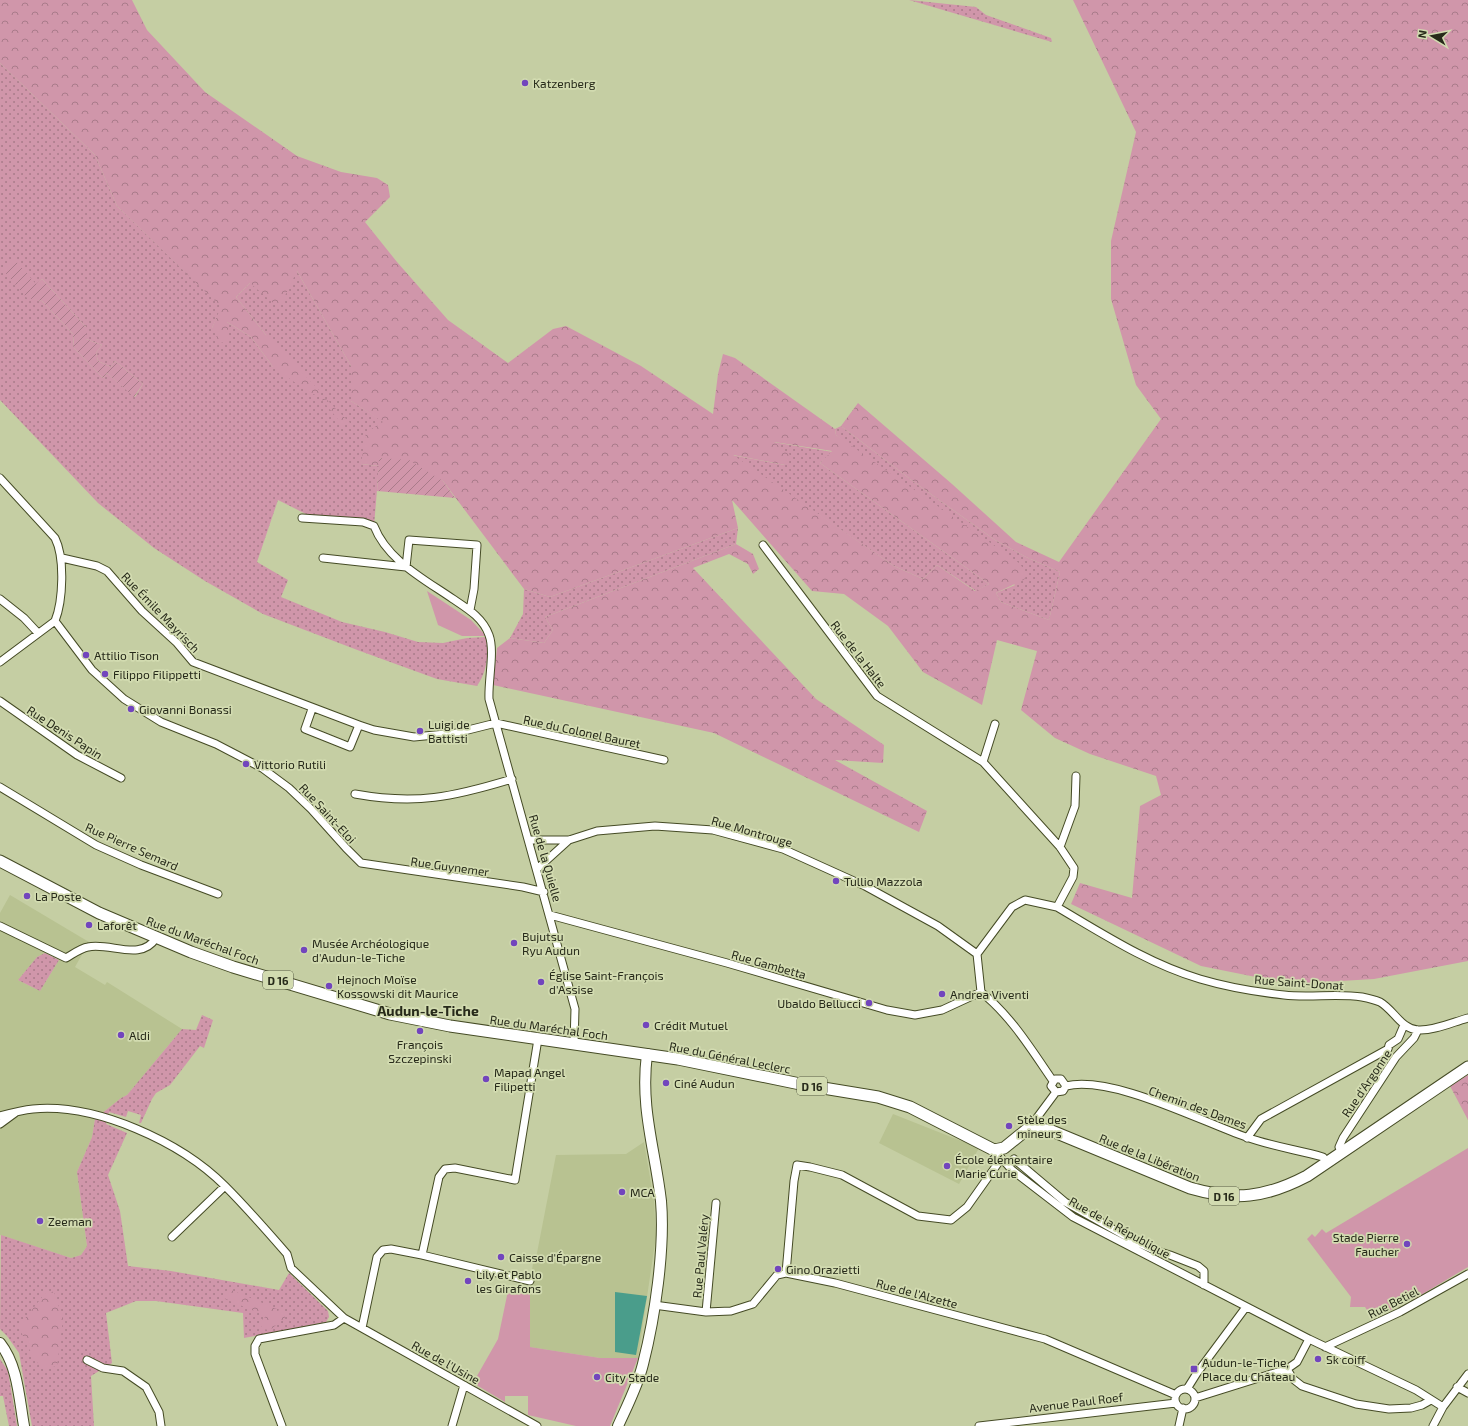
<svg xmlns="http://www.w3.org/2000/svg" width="1468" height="1426" font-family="'Exo 2',sans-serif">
  <defs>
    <pattern id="grass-dots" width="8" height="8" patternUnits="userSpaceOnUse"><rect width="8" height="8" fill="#d096aa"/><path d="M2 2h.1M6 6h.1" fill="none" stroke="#a97b8a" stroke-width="1.8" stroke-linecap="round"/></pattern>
    <pattern id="forest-crowns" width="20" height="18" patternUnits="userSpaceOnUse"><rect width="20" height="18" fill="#d096aa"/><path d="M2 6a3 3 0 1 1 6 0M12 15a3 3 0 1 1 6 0" fill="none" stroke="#a97b8a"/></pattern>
    <pattern id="garden-furrows" width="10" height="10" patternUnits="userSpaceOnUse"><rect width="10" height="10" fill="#d096aa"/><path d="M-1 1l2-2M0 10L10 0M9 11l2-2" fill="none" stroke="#a97b8a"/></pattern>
  </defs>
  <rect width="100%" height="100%" fill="#c5cea3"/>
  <path fill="#b8c291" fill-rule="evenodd" d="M 10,895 L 89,942 L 75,967 L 105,985 L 107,982 L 182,1029 L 127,1095 L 121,1098 L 95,1119 L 92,1137 L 77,1172 L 87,1246 L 81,1255 L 71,1258 L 0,1235 L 0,913 ZM 45,953 L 59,960 L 40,991 L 18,980 L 37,957 Z
    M 893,1114 L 979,1148 L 959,1184 L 879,1143 Z
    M 644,1142 L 654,1201 L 656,1236 L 638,1358 L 600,1358 L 530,1347 L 530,1281 L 534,1258 L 536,1258 L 556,1155 L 626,1154 Z"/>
  <path fill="url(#grass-dots)" fill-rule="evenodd" d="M 909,0 L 976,7 L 986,15 L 1051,38 L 1052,42 Z
    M 0,63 L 95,155 L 117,206 L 222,307 L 212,328 L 227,322 L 251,337 L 273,367 L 266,335 L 236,297 L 250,283 L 297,271 L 351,366 L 351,401 L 384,422 L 361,464 L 379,466 L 374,526 L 316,519 L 278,500 L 257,562 L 288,580 L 281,597 L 342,622 L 385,632 L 418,642 L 443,643 L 467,638 L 486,637 C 489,654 487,672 477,686 L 437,679 L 360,651 L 263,614 L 205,581 L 154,548 L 98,503 L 0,400 ZM 14,260 L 36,285 L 42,279 L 86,327 L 86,339 L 102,345 L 96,353 L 98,361 L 111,367 L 115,361 L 143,384 L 135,397 L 107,373 L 103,378 L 74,348 L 73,334 L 42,301 L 27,297 Z
    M 841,426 L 914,482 L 995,540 L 1026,557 L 1060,572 L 1049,620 L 1001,602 L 996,593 L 1015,585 L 836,435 L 835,429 Z
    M 773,442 L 833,452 L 820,463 L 989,584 L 976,591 L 937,565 L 923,579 L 894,566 L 731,455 L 785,465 Z
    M 738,528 L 736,544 L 545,617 L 553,630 L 544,643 L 510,638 L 523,614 L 524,589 L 550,597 Z
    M 45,953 L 59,960 L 40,991 L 18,980 L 37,957 Z
    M 202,1015 L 213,1020 L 204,1048 L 200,1046 L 170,1085 L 156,1093 L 152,1099 L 141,1123 L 139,1123 L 141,1115 L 128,1111 L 126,1117 L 109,1112 L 106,1124 L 127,1133 L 108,1175 L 120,1211 L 128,1266 L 171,1271 L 279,1290 L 289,1273 L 328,1311 L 329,1317 L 326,1322 L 244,1338 L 243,1313 L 156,1301 L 136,1301 L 106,1313 L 112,1363 L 91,1376 L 94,1426 L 32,1426 L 19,1353 L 7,1336 L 0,1329 L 1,1235 L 71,1258 L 81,1255 L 87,1246 L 77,1172 L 92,1137 L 95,1119 L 121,1098 L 127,1095 L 182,1029 L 196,1030 Z
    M 0,1359 L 8,1371 L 17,1426 L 9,1426 L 3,1396 L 0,1396 Z"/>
  <path fill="url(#forest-crowns)" fill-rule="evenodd" d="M 0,0 L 132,0 L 147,30 L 205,92 L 297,156 L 341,172 L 377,178 L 388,185 L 390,197 L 365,222 L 397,262 L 448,320 L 508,363 L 553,329 L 566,326 L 641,366 L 713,414 L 718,374 L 723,354 L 735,358 L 835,429 L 836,435 L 1019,563 L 1026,572 L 1025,579 L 996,593 L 1001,602 L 1049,620 L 1060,572 L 1026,557 L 995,540 L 914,482 L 841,426 L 858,403 L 952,484 L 1016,542 L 1059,562 L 1161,419 L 1136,385 L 1111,299 L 1111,241 L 1136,132 L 1073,0 L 1468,0 L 1468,961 L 1374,979 L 1290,984 L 1201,966 L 1071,904 L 1080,883 L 1132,898 L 1140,806 L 1161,795 L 1156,776 L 1090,754 L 1055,738 L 1021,710 L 1037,651 L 997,640 L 982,705 L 923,672 L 888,626 L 844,594 L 812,591 L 732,500 L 738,528 L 550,597 L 524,589 L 443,481 L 380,458 L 379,466 L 361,464 L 366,432 L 383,422 L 351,401 L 351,366 L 297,271 L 279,308 L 250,283 L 236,297 L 266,335 L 320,391 L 319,396 L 327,400 L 352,425 L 341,423 L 319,396 L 310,393 L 273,367 L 251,337 L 227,322 L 230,341 L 220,343 L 212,328 L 221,307 L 117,206 L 95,155 L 0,63 ZM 774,442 L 832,451 L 820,463 L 989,584 L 975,591 L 937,565 L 923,579 L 894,566 L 733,455 L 785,465 L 790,455 Z
    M 736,544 L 753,554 L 759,569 L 753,574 L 748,564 L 729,554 L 693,568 L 816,699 L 884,745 L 883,763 L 835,760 L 927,811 L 919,832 L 714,733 L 493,685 L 497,648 L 510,638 L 544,643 L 553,630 L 545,617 Z
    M 1468,1075 L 1468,1120 L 1450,1086 Z
    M 229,1289 L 284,1312 L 285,1318 L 270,1330 L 262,1329 L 260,1322 L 266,1316 L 225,1299 L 224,1293 Z
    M 47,1291 L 54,1292 L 63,1319 L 57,1366 L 43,1369 C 35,1362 22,1336 19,1326 Z"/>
  <path fill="#d096aa" d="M 427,591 L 471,620 L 486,636 L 462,636 L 438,625 Z
    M 1468,1148 L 1468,1267 L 1414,1299 L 1413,1298 L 1397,1307 L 1371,1319 L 1368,1315 L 1369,1313 L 1365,1307 L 1350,1307 L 1351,1297 L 1307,1239 L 1312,1234 L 1315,1237 L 1322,1229 L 1326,1233 Z
    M 509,1286 L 530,1290 L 530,1347 L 600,1358 L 638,1358 L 610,1426 L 576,1426 L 528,1415 L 528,1396 L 505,1396 L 505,1402 L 473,1383 L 498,1339 Z"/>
  <path fill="url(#garden-furrows)" d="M 14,259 L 36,284 L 42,279 L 86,327 L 86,339 L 102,345 L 96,353 L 98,361 L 111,367 L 115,361 L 143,384 L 134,397 L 107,373 L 103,378 L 74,348 L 73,334 L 42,301 L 27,298 L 3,270 Z
    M 379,458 L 409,460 L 443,481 L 455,498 L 377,491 Z"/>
  <path fill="#4a9d8b" d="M 615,1292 L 647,1296 L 636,1355 L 615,1352 Z"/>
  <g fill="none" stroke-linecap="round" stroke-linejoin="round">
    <defs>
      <path id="minor" d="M 0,478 L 55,538 C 65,558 63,601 55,621 L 0,662
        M 302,518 L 363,522 L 374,526 C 387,560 424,579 453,599 C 468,609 483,618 489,635 C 495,651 488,680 489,699 L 575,1009 L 574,1044
        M 763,545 L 877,696 L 983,762 L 1060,847 L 1074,868 L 1073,877 L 1057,907 L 1025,900 L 1012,907 L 977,954 L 981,992 C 1011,1016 1031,1049 1053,1081
        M 62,558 L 97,566 L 107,571 L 142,611 L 177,643 L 193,662 L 359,725 L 374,730 L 414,737 L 456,733 L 496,723 L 664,760
        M 323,558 L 406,567 L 409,540 L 477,545 L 474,589 L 470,610
        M 0,599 L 24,618 L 38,633
        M 55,621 L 92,670 L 124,699 L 161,722 L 216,744 L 262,768 L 289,788 L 311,809 L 346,848 L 361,863 L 523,887 L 544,892
        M 0,701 L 77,755 L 121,778
        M 312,709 L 305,729 L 350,747 L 359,725
        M 983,762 L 995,724
        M 0,787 L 96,845 L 141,865 L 218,894
        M 355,794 C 416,805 453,797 512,779
        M 529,840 L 569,840 L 597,831 L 655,826 L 713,830 L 783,849 L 865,886 L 938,926 L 977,954
        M 1060,847 L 1075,806 L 1076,776
        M 537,869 L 569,840
        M 1057,907 C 1103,934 1149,964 1200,979 C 1227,987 1256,992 1284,995 C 1310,998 1337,993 1362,997 C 1367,998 1375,1000 1380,1002 C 1394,1010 1401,1029 1418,1030 C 1434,1031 1453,1022 1468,1018
        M 550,915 L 727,963 L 887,1010 L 915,1015 L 942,1010 L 981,992
        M 0,926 L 66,958 C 73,954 81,948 88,947 C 110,942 141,962 156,938
        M 1056,1092 L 1051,1086 L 1055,1079 L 1061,1079 L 1066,1086
        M 0,1116 C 11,1113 22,1110 33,1109 C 96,1103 181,1142 225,1186 C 247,1208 267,1231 287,1254 L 291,1268 L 344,1318 L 537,1426
        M 0,1124 L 15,1113
        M 1030,1127 L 1056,1092 L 1063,1091 L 1066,1086 C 1112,1075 1200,1121 1246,1137 C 1271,1146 1298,1150 1323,1157 L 1327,1162
        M 1247,1138 L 1261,1119 L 1388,1049 L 1389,1045 L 1398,1039 L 1404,1025
        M 994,1150 L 1012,1170 L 1073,1217 L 1309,1339 L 1416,1390 L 1443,1407
        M 1341,1152 L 1339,1147 L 1343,1138 L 1396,1057 L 1414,1038 L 1418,1030
        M 1008,1165 L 1014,1159 L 1065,1202 L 1134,1241 L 1154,1250 L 1170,1255 L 1198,1266 L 1204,1271 L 1204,1285
        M 172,1237 L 225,1186
        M 422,1255 L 530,1281
        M 786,1273 L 794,1181 L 797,1165 L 810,1167 L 842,1175 L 918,1216 L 951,1220 L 967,1207 L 1001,1159
        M 654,1305 L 706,1312 L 731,1311 L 753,1304 L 777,1275 L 786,1273 L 835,1283 L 1045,1339 L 1176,1395
        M 706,1312 L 716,1203
        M 362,1328 L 377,1257 L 383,1250 L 391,1249 L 422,1255 L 439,1177 L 445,1169 L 455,1168 L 515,1180 L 538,1039
        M 1325,1347 L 1400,1312 L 1468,1274
        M 87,1360 L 103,1368 L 123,1371 L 146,1387 L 159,1412 L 161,1426
        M 1287,1369 L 1293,1379 L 1302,1386 L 1356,1404 L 1389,1409 L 1411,1408 L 1422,1405 L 1431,1400
        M 1457,1387 L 1468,1393
        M 1187,1389 L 1197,1373 L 1246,1307
        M1175 1399a10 10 0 1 1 20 0a10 10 0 1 1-20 0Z
        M 1195,1398 L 1287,1369 L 1297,1362 L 1309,1339
        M 282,1426 L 255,1354 L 255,1346 L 259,1339 L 334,1325 L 344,1318
        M 452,1426 L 464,1385
        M 979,1426 L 1176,1403
        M 1179,1426 L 1183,1408
        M 1433,1426 L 1443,1407 L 1468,1374"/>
      <path id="secondary" d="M 0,1343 C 18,1366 19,1398 24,1426
        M 618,1426 C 627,1406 638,1385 643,1364 C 655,1317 665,1249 661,1201 C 655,1149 640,1108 647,1054"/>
      <path id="primary" d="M 0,861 L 99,913 L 191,952 L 233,967 L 390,1014 L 450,1026 L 678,1059 L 805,1085 L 878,1097 L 910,1107 L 994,1150 L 1004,1148 L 1030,1127 L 1052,1131 L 1190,1188 C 1235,1201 1265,1198 1307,1176 L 1468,1067"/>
    </defs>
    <use href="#minor" stroke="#454b25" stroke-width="9"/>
    <use href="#secondary" stroke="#454b25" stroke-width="12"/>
    <use href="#primary" stroke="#454b25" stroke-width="13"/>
    <use href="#minor" stroke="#fff" stroke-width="7"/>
    <use href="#secondary" stroke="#fff" stroke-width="10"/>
    <use href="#primary" stroke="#fff" stroke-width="11"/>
  </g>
  <g fill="#7245bd" stroke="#d2dbb0" stroke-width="1.5">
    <circle cx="525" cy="83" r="4"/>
    <circle cx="86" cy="655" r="4"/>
    <circle cx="105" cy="674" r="4"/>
    <circle cx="131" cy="709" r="4"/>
    <circle cx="420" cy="731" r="4"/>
    <circle cx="246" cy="764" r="4"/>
    <circle cx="836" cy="881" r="4"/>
    <circle cx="27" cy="896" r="4"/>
    <circle cx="89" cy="925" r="4"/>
    <circle cx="514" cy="943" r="4"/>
    <circle cx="304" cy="950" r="4"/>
    <circle cx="541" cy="982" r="4"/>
    <circle cx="329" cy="986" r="4"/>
    <circle cx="942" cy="994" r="4"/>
    <circle cx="869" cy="1003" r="4"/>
    <circle cx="646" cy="1025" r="4"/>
    <circle cx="420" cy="1031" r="4"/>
    <circle cx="121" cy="1035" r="4"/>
    <circle cx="486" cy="1079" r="4"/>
    <circle cx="666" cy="1083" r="4"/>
    <circle cx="1009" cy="1126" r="4"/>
    <circle cx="947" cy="1166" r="4"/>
    <circle cx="622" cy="1192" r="4"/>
    <circle cx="40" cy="1221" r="4"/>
    <circle cx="1407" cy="1244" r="4"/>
    <circle cx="501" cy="1257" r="4"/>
    <circle cx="778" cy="1269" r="4"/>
    <circle cx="468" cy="1281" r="4"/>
    <circle cx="1318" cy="1359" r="4"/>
    <rect x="1190" y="1365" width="8" height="8" rx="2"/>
    <circle cx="597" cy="1377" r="4"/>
  </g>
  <g text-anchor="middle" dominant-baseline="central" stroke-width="3.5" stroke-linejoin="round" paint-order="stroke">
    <g fill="#d2dbb0" stroke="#5a5f47" stroke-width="1">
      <rect x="263" y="971" width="30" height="18" rx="3"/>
      <rect x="797" y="1077" width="30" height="18" rx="3"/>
      <rect x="1209" y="1187" width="30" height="18" rx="3"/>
    </g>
    <g font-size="11" font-weight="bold" fill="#272a1a">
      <text x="278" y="980">D 16</text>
      <text x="812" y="1086">D 16</text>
      <text x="1224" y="1196">D 16</text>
    </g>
    <g font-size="12" fill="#272a1a" stroke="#d2dbb0" text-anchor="start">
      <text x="533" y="83">Katzenberg</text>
      <text x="94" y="655">Attilio Tison</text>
      <text x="113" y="674">Filippo Filippetti</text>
      <text x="139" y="709">Giovanni Bonassi</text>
      <text x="428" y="724">Luigi de<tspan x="428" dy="14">Battisti</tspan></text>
      <text x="254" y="764">Vittorio Rutili</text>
      <text x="844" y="881">Tullio Mazzola</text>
      <text x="35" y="896">La Poste</text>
      <text x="97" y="925">Laforêt</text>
      <text x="522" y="936">Bujutsu<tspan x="522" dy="14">Ryu Audun</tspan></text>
      <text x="312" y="943">Musée Archéologique<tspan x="312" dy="14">d'Audun-le-Tiche</tspan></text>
      <text x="549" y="975">Église Saint-François<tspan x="549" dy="14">d'Assise</tspan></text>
      <text x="337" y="979">Hejnoch Moïse<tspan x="337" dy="14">Kossowski dit Maurice</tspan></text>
      <text x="950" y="994">Andrea Viventi</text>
      <text x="861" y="1003" text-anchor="end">Ubaldo Bellucci</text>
      <text x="654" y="1025">Crédit Mutuel</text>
      <text x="129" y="1035">Aldi</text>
      <text x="420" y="1044" text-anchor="middle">François<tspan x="420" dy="14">Szczepinski</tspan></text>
      <text x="494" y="1072">Mapad Angel<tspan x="494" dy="14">Filipetti</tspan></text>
      <text x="674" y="1083">Ciné Audun</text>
      <text x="1017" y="1119">Stèle des<tspan x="1017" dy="14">mineurs</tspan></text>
      <text x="955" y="1159">École élémentaire<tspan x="955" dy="14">Marie Curie</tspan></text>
      <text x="630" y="1192">MCA</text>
      <text x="48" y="1221">Zeeman</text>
      <text x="1399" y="1237" text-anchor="end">Stade Pierre<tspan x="1399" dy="14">Faucher</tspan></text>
      <text x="509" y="1257">Caisse d'Épargne</text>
      <text x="786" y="1269">Gino Orazietti</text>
      <text x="476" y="1274">Lily et Pablo<tspan x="476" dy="14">les Girafons</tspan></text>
      <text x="1326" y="1359">Sk coiff</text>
      <text x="1202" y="1362">Audun-le-Tiche,<tspan x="1202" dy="14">Place du Château</tspan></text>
      <text x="605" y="1377">City Stade</text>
    </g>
    <g font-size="12" fill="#272a1a" stroke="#d2dbb0">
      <text transform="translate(161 612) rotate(46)">Rue Émile Mayrisch</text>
      <text transform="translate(859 654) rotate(52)">Rue de la Halte</text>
      <text transform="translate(582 731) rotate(12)">Rue du Colonel Bauret</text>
      <text transform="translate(65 732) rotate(33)">Rue Denis Papin</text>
      <text transform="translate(328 813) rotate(47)">Rue Saint-Eloi</text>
      <text transform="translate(752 831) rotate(16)">Rue Montrouge</text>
      <text transform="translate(132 846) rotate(24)">Rue Pierre Semard</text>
      <text transform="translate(546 858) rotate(74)">Rue de la Quielle</text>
      <text transform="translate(450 866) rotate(8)">Rue Guynemer</text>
      <text transform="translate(203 940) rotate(20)">Rue du Maréchal Foch</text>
      <text transform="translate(769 964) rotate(16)">Rue Gambetta</text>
      <text transform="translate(1299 982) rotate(4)">Rue Saint-Donat</text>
      <text transform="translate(549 1027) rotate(8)">Rue du Maréchal Foch</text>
      <text transform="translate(730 1057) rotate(11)">Rue du Général Leclerc</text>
      <text transform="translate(1366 1083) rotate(-56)">Rue d'Argonne</text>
      <text transform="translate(1198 1107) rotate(20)">Chemin des Dames</text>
      <text transform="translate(1150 1157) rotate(22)">Rue de la Libération</text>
      <text transform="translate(1120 1227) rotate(29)">Rue de la République</text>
      <text transform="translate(700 1256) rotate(-85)">Rue Paul Valéry</text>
      <text transform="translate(917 1293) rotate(15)">Rue de l'Alzette</text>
      <text transform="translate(1393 1302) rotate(-27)">Rue Betiel</text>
      <text transform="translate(446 1362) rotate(29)">Rue de l'Usine</text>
      <text transform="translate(1076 1402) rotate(-7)">Avenue Paul Roef</text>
    </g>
    <g font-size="14" font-weight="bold" fill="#272a1a" stroke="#d2dbb0">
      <text x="428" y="1010">Audun-le-Tiche</text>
    </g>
  </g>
  <g transform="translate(1432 36) rotate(280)" stroke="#d2dbb0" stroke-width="3" paint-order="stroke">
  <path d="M0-3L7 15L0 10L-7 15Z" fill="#272a1a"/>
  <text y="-6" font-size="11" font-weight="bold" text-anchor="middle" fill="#272a1a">N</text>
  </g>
</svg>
